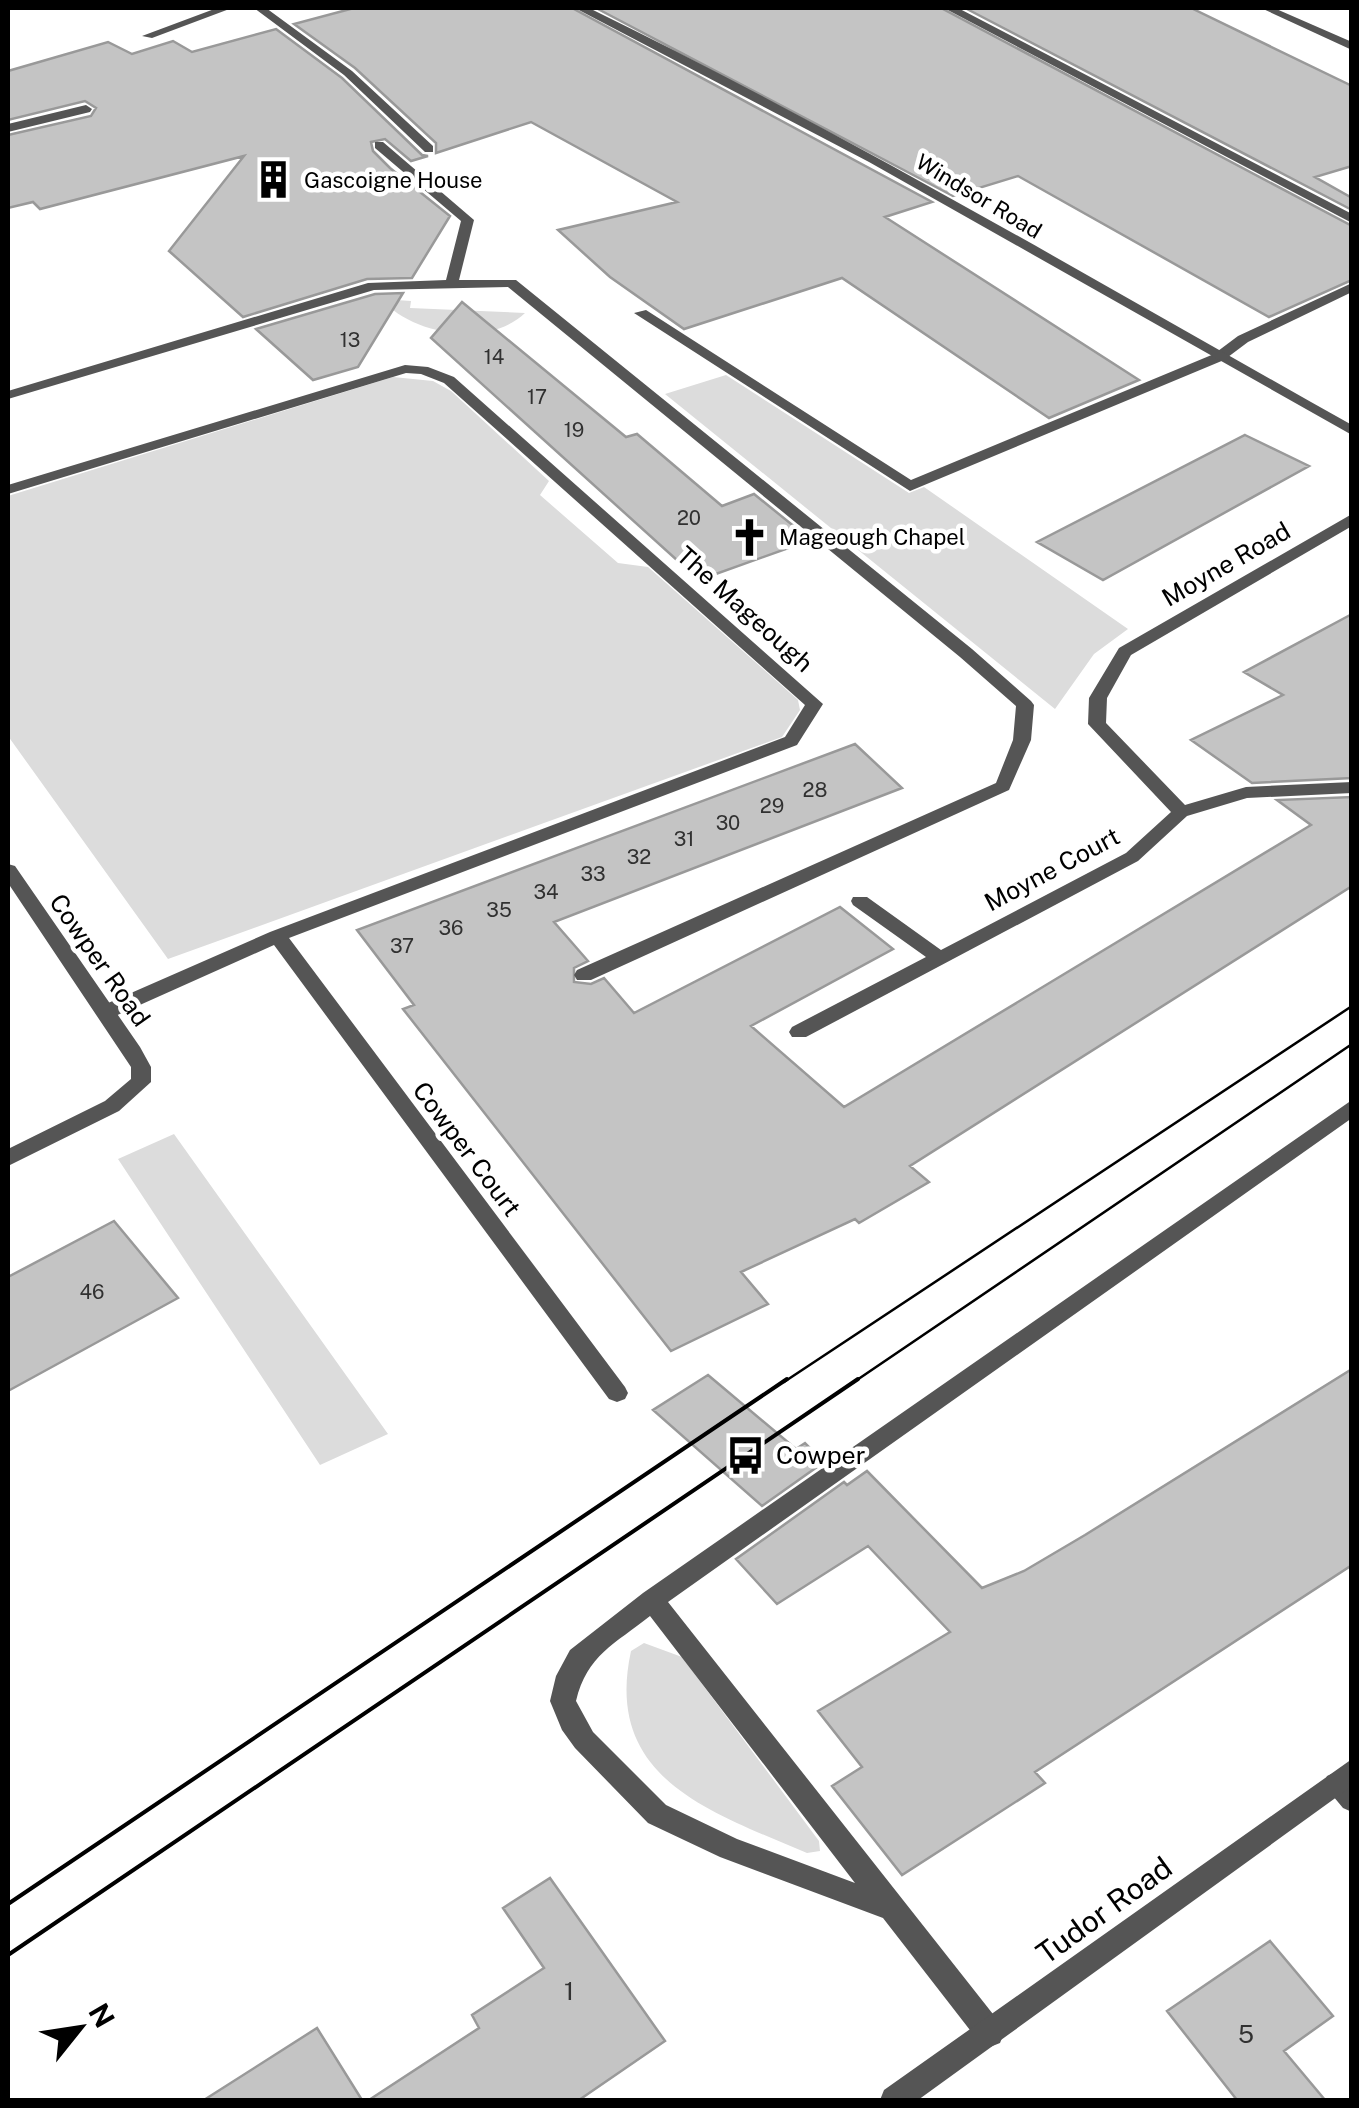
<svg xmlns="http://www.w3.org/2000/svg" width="1359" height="2108" font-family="'Public Sans',sans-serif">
  <rect width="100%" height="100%" fill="#fff"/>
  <path fill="#dcdcdc" d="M 381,299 L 411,301 L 410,308 L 525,313 C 488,348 413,335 381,299 Z
    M 726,375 L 909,493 L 924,487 L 1128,629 L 1094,654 L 1055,709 L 665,394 Z
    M 393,377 L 433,381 L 451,391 L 549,481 L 540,495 L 618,563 L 648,567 L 798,700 L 800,710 L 782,737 L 168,959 L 8,736 L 8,496 Z
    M 174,1134 L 388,1434 L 320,1465 L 118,1159 Z
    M 644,1643 L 682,1657 L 819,1841 L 820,1851 L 807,1853 C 711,1812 603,1779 631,1651 Z"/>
  <path fill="#c4c4c4" stroke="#999" stroke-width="2.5" d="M 354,8 L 572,8 L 932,202 L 885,217 L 1139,380 L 1049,418 L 842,278 L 684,329 L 610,277 L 558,230 L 677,202 L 531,122 L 436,153 L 436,143 L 355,68 L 294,24 Z
    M 596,8 L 941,8 L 1352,226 L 1352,280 L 1269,317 L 1018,176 L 953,196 Z
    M 965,8 L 1191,8 L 1352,86 L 1352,166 L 1315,177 L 1352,198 L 1352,210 Z
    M 276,29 L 342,78 L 422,155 L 428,156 L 411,161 L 385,139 L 371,142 L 373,151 L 390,168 L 450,216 L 412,278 L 367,279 L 243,317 L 169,251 L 244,156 L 40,209 L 33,202 L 8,208 L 8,135 L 91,116 L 96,108 L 85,101 L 8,120 L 8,71 L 108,42 L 132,54 L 173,41 L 192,52 Z
    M 403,293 L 358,367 L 313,380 L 256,329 L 375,294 Z
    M 462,302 L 626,437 L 637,434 L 722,506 L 754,494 L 811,540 L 699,580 L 431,338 Z
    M 1245,435 L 1309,466 L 1103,580 L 1037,542 Z
    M 1352,614 L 1352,778 L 1252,783 L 1191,740 L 1283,695 L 1244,672 Z
    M 855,744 L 902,788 L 554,922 L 588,961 L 574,968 L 574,982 L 591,984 L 604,978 L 634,1013 L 840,907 L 893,949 L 751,1026 L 844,1107 L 1311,825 L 1277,800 L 1352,797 L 1352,886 L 910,1166 L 929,1182 L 859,1223 L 855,1219 L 741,1272 L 768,1304 L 671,1351 L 403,1009 L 414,1005 L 357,930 Z
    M 114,1221 L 178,1298 L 8,1391 L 8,1277 Z
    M 1352,1369 L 1352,1565 L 1035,1772 L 1045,1783 L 902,1875 L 832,1786 L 862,1767 L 818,1711 L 950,1632 L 868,1546 L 777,1604 L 736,1559 L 844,1482 L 847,1485 L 867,1471 L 982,1588 L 1024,1571 L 1085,1535 Z
    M 708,1375 L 796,1449 L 805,1443 L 824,1462 L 762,1506 L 653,1410 Z
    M 550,1878 L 665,2041 L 579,2100 L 369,2100 L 479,2028 L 472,2015 L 544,1968 L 503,1908 Z
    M 1270,1941 L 1333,2016 L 1284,2051 L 1325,2100 L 1237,2100 L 1167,2011 Z
    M 317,2028 L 362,2100 L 204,2100 Z"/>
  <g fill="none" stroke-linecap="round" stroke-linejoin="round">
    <path fill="#555" fill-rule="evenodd" d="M 217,8 L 232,8 L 152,38 L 142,36 Z
      M 254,8 L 266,8 L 352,71 L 433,146 L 433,152 L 425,152 L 344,75 Z
      M 944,8 L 958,8 L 1352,214 L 1352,223 Z
      M 86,105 L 92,109 L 90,112 L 8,132 L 8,124 Z
      M 375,142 L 383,142 L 474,220 L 459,280 L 516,280 L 972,649 L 1031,701 L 1034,705 L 1031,740 L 1009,790 L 591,980 L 577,980 L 574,975 L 577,970 L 996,783 L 1013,740 L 1016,706 L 960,657 L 508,287 L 374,290 L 8,399 L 8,391 L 368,283 L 446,280 L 461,221 L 375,148 Z
      M 1352,283 L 1352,292 L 1248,342 L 1224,360 L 910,491 L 634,313 L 646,310 L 911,480 L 1214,354 L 1238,336 Z
      M 405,365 L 428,367 L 454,377 L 823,704 L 797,745 L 289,938 L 625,1387 L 628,1393 L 625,1399 L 617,1402 L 609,1399 L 274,945 L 113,1017 L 106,1019 L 96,1012 L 99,1007 L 270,932 L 785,737 L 805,705 L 444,383 L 421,374 L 406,373 L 8,494 L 8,485 Z
      M 1352,1100 L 1352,1118 L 668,1602 L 1000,2023 L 1004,2033 L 1000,2043 L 990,2047 L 980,2043 L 883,1918 L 720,1857 L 648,1823 L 575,1748 L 562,1730 L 550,1701 L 556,1676 L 570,1650 L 643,1593 ZM 650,1616 L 855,1883 L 737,1839 L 666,1805 L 593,1732 L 576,1701 C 587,1655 615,1644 650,1616 Z
      M 1336,1772 L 1352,1782 L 1352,1812 L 1343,1808 L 1323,1784 L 1327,1776 Z"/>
    <path fill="#555" fill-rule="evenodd" d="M 575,8 L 589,8 C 849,135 1099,283 1352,425 L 1352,435 L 869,162 Z
      M 1261,8 L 1274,8 L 1352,42 L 1352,50 Z
      M 1352,514 L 1352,526 L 1131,655 L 1107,698 L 1106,723 L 1185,805 L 1246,787 L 1352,782 L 1352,793 L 1247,798 L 1187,816 L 1138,861 L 806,1037 L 792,1037 L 789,1032 L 792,1027 L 926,957 L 853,905 L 851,901 L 853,897 L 867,897 L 941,950 L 1126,853 L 1171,812 L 1088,724 L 1089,698 L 1119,648 Z
      M 8,864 L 15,866 L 140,1047 L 151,1067 L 151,1082 L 119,1111 L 8,1166 L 8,1149 L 105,1101 L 131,1079 L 131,1067 L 8,883 Z
      M 1352,1759 L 1352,1786 L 918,2100 L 880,2100 L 884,2090 Z"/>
    <path stroke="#000" stroke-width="2.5" d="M 784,1382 L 1352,1006
      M 854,1382 L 1352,1044"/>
    <path stroke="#000" stroke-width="4" d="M 8,1904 L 787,1379
      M 8,1955 L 858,1379"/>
  </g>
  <defs>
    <symbol id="building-bare" viewBox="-9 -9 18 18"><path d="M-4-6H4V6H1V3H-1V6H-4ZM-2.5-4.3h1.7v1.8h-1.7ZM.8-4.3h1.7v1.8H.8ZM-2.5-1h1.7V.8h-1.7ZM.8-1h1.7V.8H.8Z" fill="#000" stroke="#fff" stroke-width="2.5" paint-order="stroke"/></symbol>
    <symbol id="church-bare" viewBox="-9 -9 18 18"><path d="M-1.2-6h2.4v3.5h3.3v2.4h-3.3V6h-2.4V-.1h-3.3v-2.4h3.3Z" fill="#000" stroke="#fff" stroke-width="2.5" paint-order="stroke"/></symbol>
    <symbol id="bus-bare" viewBox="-9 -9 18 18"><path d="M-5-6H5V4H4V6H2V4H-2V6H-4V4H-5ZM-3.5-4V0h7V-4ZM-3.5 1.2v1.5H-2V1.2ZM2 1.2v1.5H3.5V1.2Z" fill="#000" stroke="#fff" stroke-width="2.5" paint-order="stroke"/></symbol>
  </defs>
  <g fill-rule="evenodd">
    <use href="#building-bare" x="246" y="152" width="55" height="55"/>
    <use href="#church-bare" x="722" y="510" width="55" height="55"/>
    <use href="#bus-bare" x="718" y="1428" width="55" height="55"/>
  </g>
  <g text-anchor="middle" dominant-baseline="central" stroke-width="9" stroke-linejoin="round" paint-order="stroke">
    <g font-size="20" fill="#313131">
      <text x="350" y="340">13</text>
      <text x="494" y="357">14</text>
      <text x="537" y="397">17</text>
      <text x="574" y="430">19</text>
      <text x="689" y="518">20</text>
      <text x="815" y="790">28</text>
      <text x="772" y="806">29</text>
      <text x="728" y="823">30</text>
      <text x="684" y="839">31</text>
      <text x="639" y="857">32</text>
      <text x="593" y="874">33</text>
      <text x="546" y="892">34</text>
      <text x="499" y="910">35</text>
      <text x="451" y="928">36</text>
      <text x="402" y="946">37</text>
      <text x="92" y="1292">46</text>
    </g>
    <g font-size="22" fill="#000" stroke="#fff" text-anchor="start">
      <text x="304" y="180">Gascoigne House</text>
      <text x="779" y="537">Mageough Chapel</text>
    </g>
    <g font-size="22" fill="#000" stroke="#fff">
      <text transform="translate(979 196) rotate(31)">Windsor Road</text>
    </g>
    <g font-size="25" fill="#000" stroke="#fff">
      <text transform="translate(1226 564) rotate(-30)">Moyne Road</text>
      <text transform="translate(745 609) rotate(42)">The Mageough</text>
      <text transform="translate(1052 869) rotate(-28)">Moyne Court</text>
      <text transform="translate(100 960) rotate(55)">Cowper Road</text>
      <text transform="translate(467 1149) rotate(53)">Cowper Court</text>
    </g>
    <g font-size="25" fill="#000" stroke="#fff" text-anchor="start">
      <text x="776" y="1455">Cowper</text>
    </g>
    <g font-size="25" fill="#313131">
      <text x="569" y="1991">1</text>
      <text x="1246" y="2034">5</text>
    </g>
    <g font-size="30" fill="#000" stroke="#fff">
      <text transform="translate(1104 1910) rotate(-36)">Tudor Road</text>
    </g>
  </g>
  <rect width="1359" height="2108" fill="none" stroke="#000000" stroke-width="20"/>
  <g transform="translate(80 2028) rotate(60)" stroke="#ffffff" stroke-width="8" paint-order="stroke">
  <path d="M0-8L18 38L0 25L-18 38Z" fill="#000000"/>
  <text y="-15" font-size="28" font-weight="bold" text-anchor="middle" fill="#000000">N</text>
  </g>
</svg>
